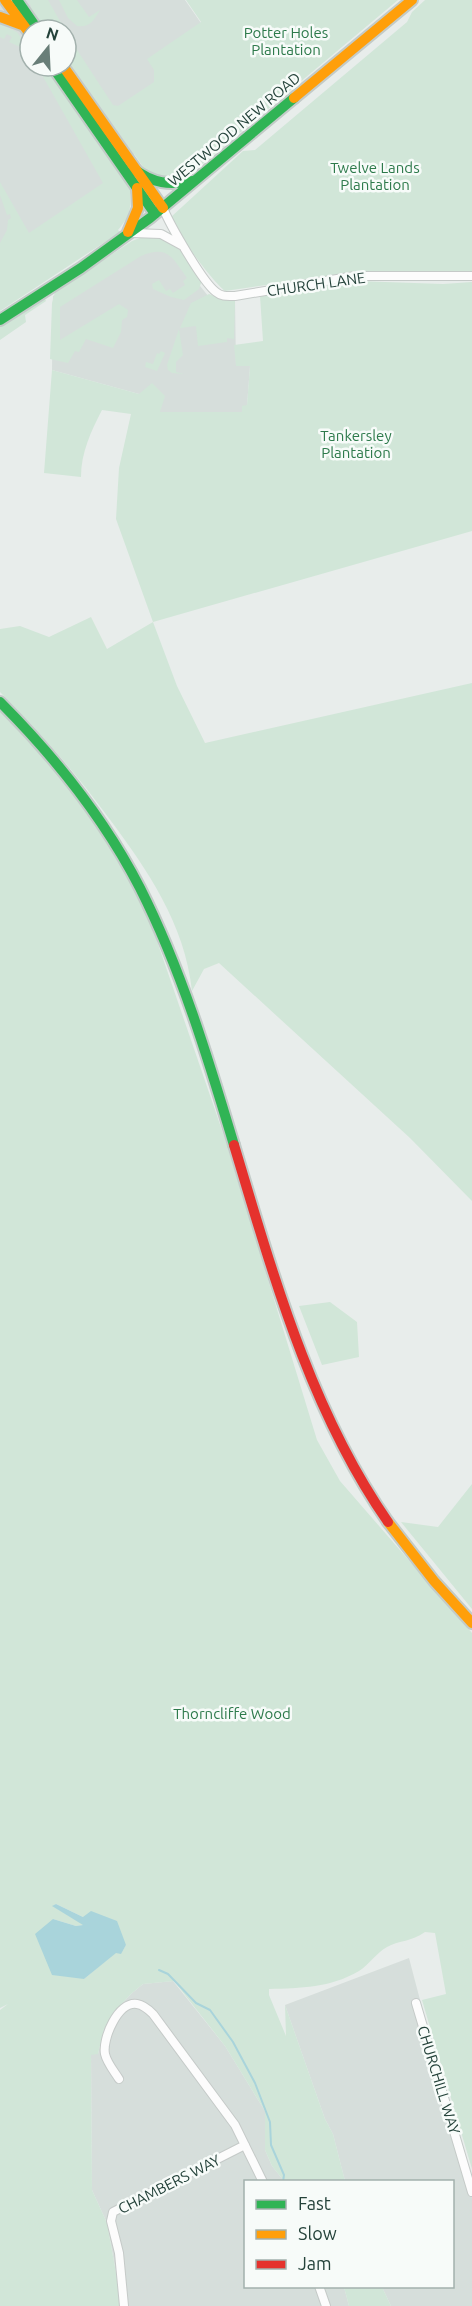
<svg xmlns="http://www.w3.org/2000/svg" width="472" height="2306" font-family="Ubuntu,sans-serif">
  <rect width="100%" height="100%" fill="#e8edeb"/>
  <path fill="#d6dedb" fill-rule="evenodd" d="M 0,0 L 185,0 L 230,65 L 141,145 L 111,184 L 0,253 ZM 30,30 L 66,30 L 66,66 L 30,66 Z
    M 170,249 L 209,297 L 224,301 L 235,300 L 236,366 L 250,366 L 247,405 L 242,412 L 160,412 L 139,394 L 52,370 L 53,296 L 135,253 Z
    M 409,1958 L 472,2198 L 472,2306 L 391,2306 L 382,2287 L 452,2286 L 452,2182 L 345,2181 L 333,2134 L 325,2119 L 285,2005 Z
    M 173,1981 L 225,2046 L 265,2111 L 265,2150 L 272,2166 L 284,2181 L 246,2182 L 246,2286 L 344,2287 L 349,2306 L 122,2306 L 107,2223 L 92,2190 L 91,2054 L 98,2054 L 104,2029 L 114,2012 L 131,1994 L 143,1984 Z"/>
  <path fill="#d1e6d8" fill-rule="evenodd" d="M 29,0 L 48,0 L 65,30 L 47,30 L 32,10 Z
    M 59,0 L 77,0 L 89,17 L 100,10 C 94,20 90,28 77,26 L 68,18 Z
    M 186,0 L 398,0 L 199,167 C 175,181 171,183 146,171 L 66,58 L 66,33 L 113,105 L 118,106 L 154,82 L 154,70 L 147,59 L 201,22 Z
    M 425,0 L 472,0 L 472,272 L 356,272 L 225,291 C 212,281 175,231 171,217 L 243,151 L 255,150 L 407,22 L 412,12 Z
    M 0,24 L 17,32 L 29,49 L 27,50 L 9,42 L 12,37 L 7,34 L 4,39 L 0,37 Z
    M 37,66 L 46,66 L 120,171 L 137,188 L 130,194 C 132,209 128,219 118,230 L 120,232 L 0,311 L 0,243 L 7,230 L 8,220 L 11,218 L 10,214 L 7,215 L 0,195 L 0,182 L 29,233 L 103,183 Z
    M 145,236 C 173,236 189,257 202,280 L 199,289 L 184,300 L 171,297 L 153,289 L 152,284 L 159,280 L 166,291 L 170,289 L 173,293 L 185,285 L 183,281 L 187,278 C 172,257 168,245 141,256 L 60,307 L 60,340 L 119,304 L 128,310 L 127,317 L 122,320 L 121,332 L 113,348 L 86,339 L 79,352 L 75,351 L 68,363 L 50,359 L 52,303 L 55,292 L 132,241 Z
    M 356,281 L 443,284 L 472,282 L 472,531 L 153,622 L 177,686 L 205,743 L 472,683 L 472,1201 L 410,1138 L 219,963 L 204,969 L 192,991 C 185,924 147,869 108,817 C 75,772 39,731 0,692 L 0,629 L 20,626 L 49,637 L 91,617 L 107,649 L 153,622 L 116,519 L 119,468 L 131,414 L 102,410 C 91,431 81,453 81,477 L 44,473 L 52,370 L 139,394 L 152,383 L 165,396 L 160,412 L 242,412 L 242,406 L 247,405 L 250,366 L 236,366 L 234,345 L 263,341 L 260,296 Z
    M 209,294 L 224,300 L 235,300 L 234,339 L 227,338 L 227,342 L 198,346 L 196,326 L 180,328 L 191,303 Z
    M 45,299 L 46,301 L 25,315 L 26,322 L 0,340 L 0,325 Z
    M 179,329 L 183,355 L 176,362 L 176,372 L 184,374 L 172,373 L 168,370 L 167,365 Z
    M 161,351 L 165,353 L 157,371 L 145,367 L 146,362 L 153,364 L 157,353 L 159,354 Z
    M 0,711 L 60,775 L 104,838 L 146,909 L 225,1139 L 317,1440 L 340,1481 L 472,1633 L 472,2169 L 422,2000 L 446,1994 L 435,1933 L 425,1932 C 411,1942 400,1940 387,1947 C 376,1953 369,1965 359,1971 C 330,1988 301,1988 269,1989 L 269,1995 L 286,2036 L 285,2005 L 325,2119 L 333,2134 L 345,2181 L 284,2181 L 272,2166 L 265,2150 L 265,2111 L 225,2046 L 174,1981 L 143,1984 L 131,1994 L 114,2012 L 104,2029 L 98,2054 L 91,2055 L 92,2190 L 107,2223 L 122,2306 L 0,2306 L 0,2010 L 8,2004 L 0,2008 ZM 56,1904 L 83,1917 L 126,1945 L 121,1953 L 116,1952 L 84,1979 L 53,1919 L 76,1926 L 84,1925 L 53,1906 Z
    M 330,1302 L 357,1322 L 359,1357 L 322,1365 L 299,1306 Z
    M 472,1484 L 472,1609 L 401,1522 L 438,1527 Z
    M 344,2287 L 382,2287 L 391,2306 L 349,2306 Z"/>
  <path fill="#a9d4db" d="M 56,1904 L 83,1917 L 91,1911 L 117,1921 L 126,1945 L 121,1954 L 116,1953 L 84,1979 L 52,1975 L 35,1934 L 53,1919 L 76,1926 L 83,1925 L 52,1906 Z"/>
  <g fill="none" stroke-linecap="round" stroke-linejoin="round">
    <path stroke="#a9d4db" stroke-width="2" d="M 159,1970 L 168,1974 L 196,2003 L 210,2010 L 233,2042 L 255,2083 L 270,2122 L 271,2145 L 284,2175 L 283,2182"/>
    <defs>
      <path id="street" d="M 163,208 C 170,225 203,283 216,292 C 222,297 228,296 235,296 L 355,276 L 472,276
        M 132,233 L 161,234 L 183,246
        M 416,2003 L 472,2192
        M 119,2079 C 114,2071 107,2063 105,2054 C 102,2039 118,2001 137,2004 C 144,2005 149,2010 153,2014 L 235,2125 L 263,2182
        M 319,2286 L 326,2306
        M 124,2306 L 119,2253 L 111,2221 L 113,2212 L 245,2145"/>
      <path id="fast" d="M 17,0 L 38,30
        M 52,66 L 155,214
        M 134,169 C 153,184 169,185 193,181
        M 0,320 L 81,268 L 150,218 L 294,98
        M 0,702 C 55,757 104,818 140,888 C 181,969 208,1058 234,1145"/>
      <path id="slow" d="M 5,0 L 30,34
        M 0,17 L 22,25
        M 63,66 L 163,208
        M 294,98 L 412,0
        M 128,232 L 138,208 L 137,188
        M 388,1522 L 434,1581 L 472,1623"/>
      <path id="jam" d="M 234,1145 C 273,1274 310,1410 388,1522"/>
    </defs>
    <use href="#street" stroke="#c5cac8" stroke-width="10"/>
    <use href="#fast" stroke="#c3cbc8" stroke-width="14"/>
    <use href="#slow" stroke="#c3cbc8" stroke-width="14"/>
    <use href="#jam" stroke="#c3cbc8" stroke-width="14"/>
    <use href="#street" stroke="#fcfcfc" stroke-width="8"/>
    <use href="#fast" stroke="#30b455" stroke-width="10"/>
    <use href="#slow" stroke="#ff9f0a" stroke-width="10"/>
    <use href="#jam" stroke="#e5322d" stroke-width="10"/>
  </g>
  <g text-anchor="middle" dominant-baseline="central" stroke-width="5" stroke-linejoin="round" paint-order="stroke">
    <g font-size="15" fill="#2d7a4b" stroke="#f7fbf9">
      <text x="286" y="32">Potter Holes<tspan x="286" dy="17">Plantation</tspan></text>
      <text x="375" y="167">Twelve Lands<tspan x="375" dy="17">Plantation</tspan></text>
      <text x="356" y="435">Tankersley<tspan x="356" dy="17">Plantation</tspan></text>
      <text x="232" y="1713">Thorncliffe Wood</text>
    </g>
    <g font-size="15" fill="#24423a" stroke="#f7fbf9">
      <text transform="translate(234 129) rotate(-40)">WESTWOOD NEW ROAD</text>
      <text transform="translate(316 284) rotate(-8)">CHURCH LANE</text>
      <text transform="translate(439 2080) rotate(73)">CHURCHILL WAY</text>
      <text transform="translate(169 2184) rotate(-27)">CHAMBERS WAY</text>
    </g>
  </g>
  <rect x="244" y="2180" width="210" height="108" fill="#f7fbf9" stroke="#a3b1ad" stroke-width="1.5"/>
  <rect x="256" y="2200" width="30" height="9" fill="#30b455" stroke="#a3b1ad" stroke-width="1.5"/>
  <text x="298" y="2210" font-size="18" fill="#24423a">Fast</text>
  <rect x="256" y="2230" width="30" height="9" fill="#ff9f0a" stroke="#a3b1ad" stroke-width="1.5"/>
  <text x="298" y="2240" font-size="18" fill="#24423a">Slow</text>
  <rect x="256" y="2260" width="30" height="9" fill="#e5322d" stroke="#a3b1ad" stroke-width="1.5"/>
  <text x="298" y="2270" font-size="18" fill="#24423a">Jam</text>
  <g transform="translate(48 48) rotate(18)"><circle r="28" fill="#f7fbf9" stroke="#a3b1ad" stroke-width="1.5"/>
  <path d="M0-4.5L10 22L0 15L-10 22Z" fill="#697e78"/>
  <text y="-9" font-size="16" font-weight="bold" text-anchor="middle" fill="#24423a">N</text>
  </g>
</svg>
